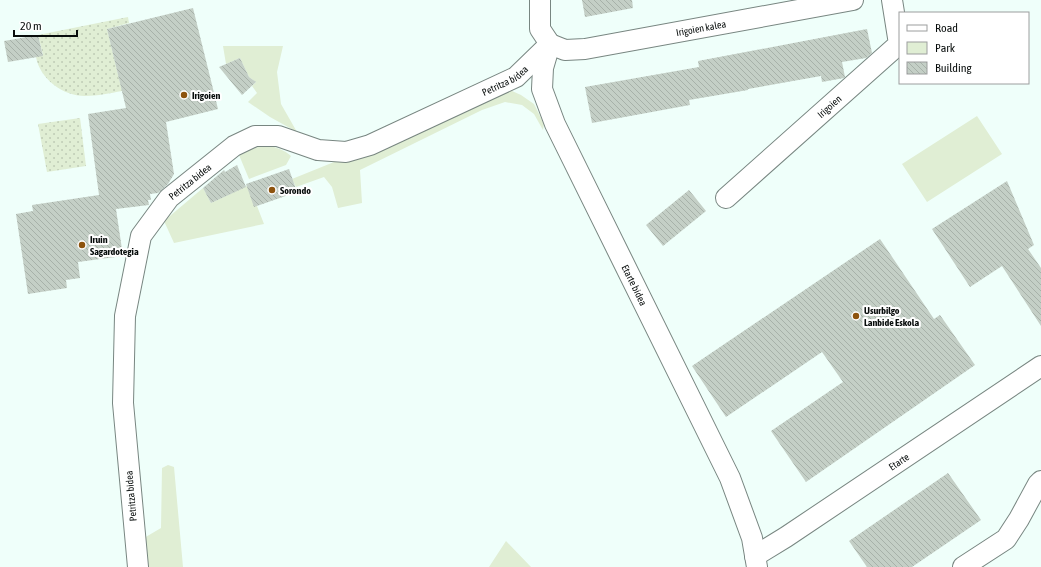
<svg xmlns="http://www.w3.org/2000/svg" width="1041" height="567" font-family="'Asap Condensed',sans-serif">
  <defs>
    <pattern id="garden-dots" width="8" height="8" patternUnits="userSpaceOnUse"><rect width="8" height="8" fill="#e0eed4"/><path d="M2 2h.1M6 6h.1" fill="none" stroke="#bfcbb5" stroke-width="1.8" stroke-linecap="round"/></pattern>
    <pattern id="building-back-hatch" width="6" height="6" patternUnits="userSpaceOnUse"><rect width="6" height="6" fill="#c4cfc6"/><path d="M-1 5l2 2M0 0l6 6M5-1l2 2" fill="none" stroke="#a7b1a9"/></pattern>
  </defs>
  <rect width="100%" height="100%" fill="#effffa"/>
  <path fill="#e0eed4" d="M 223,46 L 283,46 L 277,72 L 281,104 L 297,132 L 270,117 L 248,102 L 257,93 L 252,86 L 256,82 L 249,77 L 240,58 L 226,64 Z
    M 508,90 L 512,91 L 521,95 L 534,104 L 544,124 L 543,130 L 534,114 L 522,105 L 505,102 L 482,110 L 360,170 L 362,203 L 338,208 L 332,187 L 324,177 L 296,187 L 292,179 L 339,160 Z
    M 977,116 L 1002,154 L 927,202 L 902,164 Z
    M 267,145 C 275,147 285,150 291,156 L 286,165 L 249,179 L 239,155 C 248,150 256,147 267,145 Z
    M 247,186 L 257,206 L 264,224 L 174,243 L 164,221 L 203,188 L 211,203 Z
    M 168,465 L 174,467 L 183,567 L 147,567 L 144,538 L 161,528 L 162,468 Z
    M 506,541 L 531,567 L 489,567 Z"/>
  <path fill="url(#garden-dots)" d="M 128,17 L 129,23 L 107,29 L 122,91 C 110,93 98,96 85,96 C 63,96 40,79 36,57 L 43,55 L 38,35 Z
    M 80,118 L 86,166 L 47,172 L 38,124 Z"/>
  <path fill="url(#building-back-hatch)" d="M 582,0 L 632,0 L 633,8 L 585,17 Z
    M 193,8 L 218,109 L 166,122 L 174,174 L 168,184 L 158,193 L 150,194 L 151,200 L 148,200 L 149,205 L 116,209 L 123,256 L 78,262 L 80,278 L 66,280 L 67,288 L 28,294 L 16,214 L 33,211 L 32,205 L 99,195 L 88,114 L 126,108 L 107,29 Z
    M 867,29 L 872,53 L 866,58 L 842,62 L 845,77 L 844,78 L 822,82 L 821,76 L 748,89 L 748,90 L 689,100 L 690,105 L 592,123 L 585,87 L 699,67 L 698,61 Z
    M 38,35 L 43,56 L 8,62 L 4,41 Z
    M 240,58 L 249,77 L 256,82 L 242,95 L 219,67 Z
    M 237,165 L 246,187 L 211,203 L 203,188 L 224,170 L 225,172 Z
    M 289,169 L 297,192 L 254,207 L 246,184 Z
    M 1007,181 L 1034,245 L 1028,249 L 1041,268 L 1041,326 L 1002,266 L 970,287 L 932,229 Z
    M 689,190 L 706,211 L 663,246 L 646,225 Z
    M 880,239 L 934,319 L 940,315 L 975,365 L 806,482 L 771,431 L 843,382 L 822,352 L 726,417 L 692,366 Z
    M 948,473 L 981,520 L 912,567 L 867,567 L 849,541 Z"/>
  <g fill="none" stroke-linecap="round" stroke-linejoin="round">
    <defs>
      <g id="street">
        <path id="s1" d="M 540,0 L 540,29 L 550,44 L 543,68 L 542,89 L 555,124 L 730,478 L 752,538 L 757,567"/>
        <path id="s2" d="M 550,44 L 565,50 L 585,49 L 853,0"/>
        <path id="s3" d="M 726,198 L 899,44 L 892,0"/>
        <path id="s4" d="M 755,556 L 786,537 L 1041,366"/>
        <path id="s5" d="M 138,567 L 123,403 L 125,316 L 141,236 L 169,198 L 234,146 L 255,136 L 278,136 L 318,150 L 346,152 L 370,145 L 516,77 L 550,44"/>
        <path d="M 963,567 L 1006,539 L 1019,519 L 1038,484 L 1041,481"/>
      </g>
    </defs>
    <use href="#street" stroke="#788681" stroke-width="22"/>
    <use href="#street" stroke="#fff" stroke-width="20"/>
  </g>
  <g fill="#8d530e" stroke="#fff" stroke-width="1.5">
    <circle cx="184" cy="95" r="4"/>
    <circle cx="272" cy="190" r="4"/>
    <circle cx="82" cy="245" r="4"/>
    <circle cx="856" cy="316" r="4"/>
  </g>
  <g text-anchor="middle" dominant-baseline="central" stroke-width="4" stroke-linejoin="round" paint-order="stroke">
    <g font-size="10" fill="#080d0c" stroke="#fff">
      <text stroke="none"><textPath href="#s2" startOffset="154">Irigoien kalea</textPath></text>
      <text stroke="none"><textPath href="#s5" startOffset="755">Petritza bidea</textPath></text>
      <text stroke="none"><textPath href="#s3" startOffset="138">Irigoien</textPath></text>
      <text stroke="none"><textPath href="#s5" startOffset="407">Petritza bidea</textPath></text>
      <text stroke="none"><textPath href="#s1" startOffset="310">Etarte bidea</textPath></text>
      <text stroke="none"><textPath href="#s4" startOffset="172">Etarte</textPath></text>
      <text transform="translate(131 496) rotate(-95)">Petritza bidea</text>
    </g>
    <g font-size="10" font-weight="bold" fill="#080d0c" stroke="#fff" text-anchor="start">
      <text x="192" y="95">Irigoien</text>
      <text x="280" y="190">Sorondo</text>
      <text x="90" y="239">Iruin<tspan x="90" dy="12">Sagardotegia</tspan></text>
      <text x="864" y="310">Usurbilgo<tspan x="864" dy="12">Lanbide Eskola</tspan></text>
    </g>
  </g>
  <rect x="899" y="12" width="130" height="72" fill="#ffffff" stroke="#9c9e9e"/>
  <rect x="907" y="25" width="20" height="6" fill="#ffffff" stroke="#9c9e9e"/>
  <text x="935" y="32" font-size="12" fill="#080d0c">Road</text>
  <rect x="907" y="42" width="20" height="12" fill="#e0eed4" stroke="#9c9e9e"/>
  <text x="935" y="52" font-size="12" fill="#080d0c">Park</text>
  <rect x="907" y="62" width="20" height="12" fill="url(#building-back-hatch)" stroke="#9c9e9e"/>
  <text x="935" y="72" font-size="12" fill="#080d0c">Building</text>
  <path d="M14 30v6h63v-6" fill="none" stroke="#080d0c" stroke-width="2"/>
  <text x="20" y="30" font-size="12" fill="#080d0c" stroke="#ffffff" stroke-width="3" paint-order="stroke">20 m</text>
</svg>
